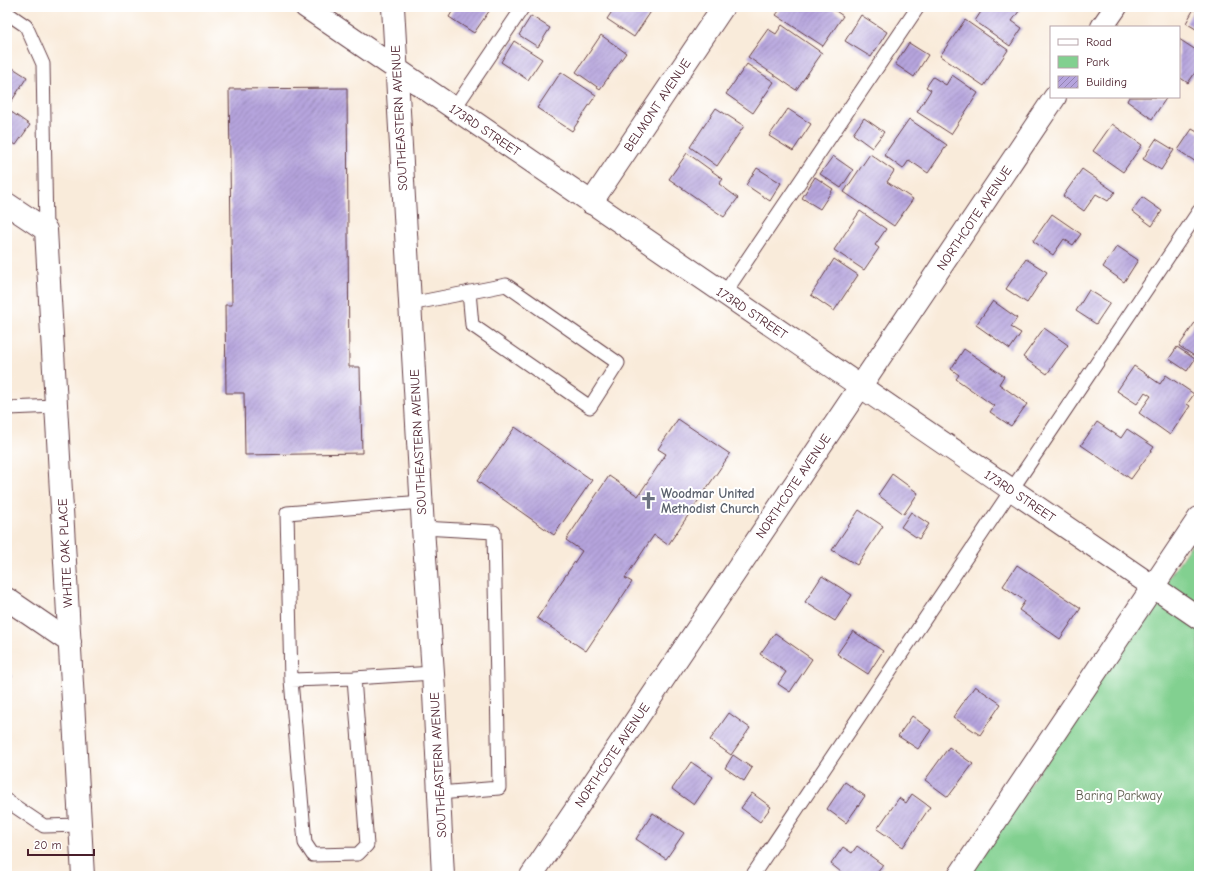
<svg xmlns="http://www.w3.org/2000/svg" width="1206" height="883" font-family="'Comic Neue',sans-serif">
  <defs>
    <pattern id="building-hatch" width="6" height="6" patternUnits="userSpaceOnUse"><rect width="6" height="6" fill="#b5a4dd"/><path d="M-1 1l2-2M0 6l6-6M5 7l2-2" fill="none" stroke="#9585b3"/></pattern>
  </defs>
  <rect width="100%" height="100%" fill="#fff"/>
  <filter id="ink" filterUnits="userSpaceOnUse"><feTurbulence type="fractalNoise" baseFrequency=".025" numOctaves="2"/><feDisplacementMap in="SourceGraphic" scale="8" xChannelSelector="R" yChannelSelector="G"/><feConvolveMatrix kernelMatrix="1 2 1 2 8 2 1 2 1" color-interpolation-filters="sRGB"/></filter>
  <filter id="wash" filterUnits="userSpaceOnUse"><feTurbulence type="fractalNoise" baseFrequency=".012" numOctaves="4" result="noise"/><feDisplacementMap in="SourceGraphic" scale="16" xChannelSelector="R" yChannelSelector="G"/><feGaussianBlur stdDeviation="0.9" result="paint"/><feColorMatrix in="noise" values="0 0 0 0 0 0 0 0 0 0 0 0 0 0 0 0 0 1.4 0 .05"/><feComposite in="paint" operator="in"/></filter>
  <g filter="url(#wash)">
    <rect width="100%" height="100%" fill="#f9ebda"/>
    <path fill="#82d090" stroke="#66785e" d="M 1199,533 L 1199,876 L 968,876 Z"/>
    <g id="blocks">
      <path fill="url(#building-hatch)" d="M 455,7 L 492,7 L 474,33 L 449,17 Z
        M 615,7 L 654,7 L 634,37 L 607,19 Z
        M 782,7 L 830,7 L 843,16 L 823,46 L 776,15 Z
        M 984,7 L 1022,7 L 1012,21 L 1022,28 L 1010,46 L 975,21 Z
        M 1195,7 L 1199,7 L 1199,31 L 1186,23 Z
        M 861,15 L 887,32 L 871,57 L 845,41 Z
        M 531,16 L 550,28 L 538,47 L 519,35 Z
        M 965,20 L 1008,50 L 984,86 L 940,56 Z
        M 782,25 L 822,53 L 796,90 L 748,57 L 768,29 L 776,34 Z
        M 601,35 L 626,53 L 600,89 L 576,72 Z
        M 1179,39 L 1199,52 L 1199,67 L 1188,83 L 1179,77 Z
        M 514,41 L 542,59 L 528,80 L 501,62 Z
        M 909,43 L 928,55 L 914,77 L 895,64 Z
        M 747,64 L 774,82 L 753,113 L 726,94 Z
        M 8,65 L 27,77 L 11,102 L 7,99 L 7,66 Z
        M 561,72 L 596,95 L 572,131 L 537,108 Z
        M 952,75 L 978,93 L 951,134 L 917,112 L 931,90 L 926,87 L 933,77 L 946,85 Z
        M 347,88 L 349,367 L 360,367 L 362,453 L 245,455 L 244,393 L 226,393 L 225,305 L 232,305 L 229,89 Z
        M 1129,97 L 1167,97 L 1152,119 L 1127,101 Z
        M 716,108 L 744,126 L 717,166 L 690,147 Z
        M 7,109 L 30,125 L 16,145 L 7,139 Z
        M 788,109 L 811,124 L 793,151 L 769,136 Z
        M 864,118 L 884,132 L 872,148 L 853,134 Z
        M 909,119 L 947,145 L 928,173 L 909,160 L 903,169 L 884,155 Z
        M 1112,124 L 1142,145 L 1123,172 L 1093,151 Z
        M 1192,129 L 1199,133 L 1199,164 L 1178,150 Z
        M 1156,139 L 1174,150 L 1161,170 L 1143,159 Z
        M 687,153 L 723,179 L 719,184 L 738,198 L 724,217 L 669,179 Z
        M 870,154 L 894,171 L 887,182 L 913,199 L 894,226 L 844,192 Z
        M 833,156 L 853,170 L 841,188 L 820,174 Z
        M 757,168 L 781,183 L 770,201 L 746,185 Z
        M 1082,169 L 1115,192 L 1108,201 L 1096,194 L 1084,211 L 1063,196 Z
        M 815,177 L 833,189 L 820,209 L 802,198 Z
        M 1142,197 L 1162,211 L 1152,226 L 1132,211 Z
        M 860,211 L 886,229 L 875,245 L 879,248 L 864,270 L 834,250 Z
        M 1052,214 L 1081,234 L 1073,245 L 1064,239 L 1053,255 L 1033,241 Z
        M 1117,246 L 1138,260 L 1124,282 L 1103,267 Z
        M 834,259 L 858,275 L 834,311 L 811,295 Z
        M 1026,259 L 1047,272 L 1027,303 L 1006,289 Z
        M 1089,290 L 1110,303 L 1096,324 L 1076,311 Z
        M 993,301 L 1017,318 L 1011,327 L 1021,333 L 1010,349 L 976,325 Z
        M 1196,321 L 1199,323 L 1199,359 L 1179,346 Z
        M 1044,328 L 1068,345 L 1047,374 L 1023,357 Z
        M 1177,347 L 1195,359 L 1187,371 L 1169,359 Z
        M 964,349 L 1004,376 L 999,384 L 1027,404 L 1011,426 L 990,412 L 994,406 L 956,379 L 959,375 L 951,369 Z
        M 1134,366 L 1160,384 L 1166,375 L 1194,394 L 1187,404 L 1190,406 L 1170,435 L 1139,413 L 1151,396 L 1145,392 L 1137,404 L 1117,391 Z
        M 678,419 L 730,454 L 668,545 L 654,535 L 625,578 L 632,582 L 586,651 L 537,618 L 582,551 L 566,540 L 609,476 L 638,496 L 666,454 L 658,449 Z
        M 1097,422 L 1121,438 L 1127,429 L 1154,447 L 1131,479 L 1081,445 Z
        M 515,427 L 592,480 L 554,535 L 477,481 Z
        M 892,474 L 918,493 L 904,514 L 878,495 Z
        M 859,510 L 883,526 L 857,565 L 832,550 Z
        M 911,512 L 929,524 L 919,539 L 901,527 Z
        M 1017,565 L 1081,608 L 1060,639 L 1019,610 L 1025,601 L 1003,586 Z
        M 822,576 L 852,595 L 835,621 L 805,602 Z
        M 853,631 L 883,651 L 868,674 L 837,654 Z
        M 775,633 L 812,659 L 790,692 L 778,684 L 786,672 L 760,654 Z
        M 7,672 L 12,676 L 7,683 Z
        M 975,686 L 1001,704 L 980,735 L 953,717 Z
        M 729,713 L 750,728 L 731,755 L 710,740 Z
        M 912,716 L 931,730 L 918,749 L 898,736 Z
        M 949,747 L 973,764 L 948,797 L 925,780 Z
        M 733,755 L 752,768 L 744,781 L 725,768 Z
        M 691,762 L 713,777 L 694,805 L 672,789 Z
        M 845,782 L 865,796 L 846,823 L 827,809 Z
        M 752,793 L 771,807 L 760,822 L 741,808 Z
        M 912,794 L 930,807 L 903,847 L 877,829 L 899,798 L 906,803 Z
        M 653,813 L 684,833 L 666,859 L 636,839 Z
        M 857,846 L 883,865 L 875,876 L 838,876 L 841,872 L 831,864 L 843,847 L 852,853 Z"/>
    </g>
  </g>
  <g filter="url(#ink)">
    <use href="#blocks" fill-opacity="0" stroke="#643e45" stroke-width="1"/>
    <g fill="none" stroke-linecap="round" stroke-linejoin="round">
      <defs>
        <path id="service" d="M 7,13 L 26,26 L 43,64 L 46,230
          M 454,109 L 523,7
          M 724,294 L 918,7
          M 410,304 L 506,285 L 618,363 L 590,407 L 472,325 L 469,292
          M 7,407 L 9,408 L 56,406
          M 422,502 L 287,513 L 291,680 L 354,678 L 433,673
          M 423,528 L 494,532 L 499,788 L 439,793
          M 291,680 L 305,843 L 313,855 L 358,854 L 367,845 L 354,678
          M 7,801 L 44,826 L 80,825
          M 752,876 L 1199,211"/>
        <path id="minor" d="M 1102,27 L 1116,7
          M 591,203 L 723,7
          M 7,204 L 46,230 L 83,876
          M 7,599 L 70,642
          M 531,876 L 1055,97
          M 959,876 L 1199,518"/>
        <path id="tertiary" d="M 306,7 L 1199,618
          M 393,7 L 423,528 L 433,673 L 443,876"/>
      </defs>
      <use href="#service" stroke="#643e45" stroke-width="15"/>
      <use href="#minor" stroke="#643e45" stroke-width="24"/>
      <use href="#tertiary" stroke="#643e45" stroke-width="24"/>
      <use href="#service" stroke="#fff" stroke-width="13"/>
      <use href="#minor" stroke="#fff" stroke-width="22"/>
      <use href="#tertiary" stroke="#fff" stroke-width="22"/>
    </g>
  </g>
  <defs>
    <symbol id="church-bare" viewBox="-9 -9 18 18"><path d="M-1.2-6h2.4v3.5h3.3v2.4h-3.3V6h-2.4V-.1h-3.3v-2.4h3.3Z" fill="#6b7280" stroke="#fff" stroke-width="2.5" paint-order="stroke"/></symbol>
  </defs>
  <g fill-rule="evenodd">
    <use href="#church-bare" x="636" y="488" width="25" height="25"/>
  </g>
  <g text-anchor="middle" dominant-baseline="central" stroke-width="4" stroke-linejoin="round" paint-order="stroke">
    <g font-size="13" fill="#4a1f2b" stroke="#fff">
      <text transform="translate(657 105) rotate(-56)">BELMONT AVENUE</text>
      <text transform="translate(399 118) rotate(-93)">SOUTHEASTERN AVENUE</text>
      <text transform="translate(485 130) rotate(34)">173RD STREET</text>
      <text transform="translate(974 218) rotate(-56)">NORTHCOTE AVENUE</text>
      <text transform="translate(752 313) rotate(34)">173RD STREET</text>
      <text transform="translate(418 442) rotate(-93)">SOUTHEASTERN AVENUE</text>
      <text transform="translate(793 486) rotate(-56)">NORTHCOTE AVENUE</text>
      <text transform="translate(1020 496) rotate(34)">173RD STREET</text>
      <text transform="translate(65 553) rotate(-93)">WHITE OAK PLACE</text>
      <text transform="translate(612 755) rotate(-56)">NORTHCOTE AVENUE</text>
      <text transform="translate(438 765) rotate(-93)">SOUTHEASTERN AVENUE</text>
    </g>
    <g font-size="13" font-weight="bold" fill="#5b616d" stroke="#fff" text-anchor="start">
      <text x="661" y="493">Woodmar United<tspan x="661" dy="15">Methodist Church</tspan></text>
    </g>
    <g font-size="13" fill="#5e5d4e" stroke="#fff">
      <text x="1119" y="795">Baring Parkway</text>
    </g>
  </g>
  <rect width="1206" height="883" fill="none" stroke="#fff" stroke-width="24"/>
  <rect x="1050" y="26" width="130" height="72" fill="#ffffff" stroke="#b7a5aa"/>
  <rect x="1058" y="39" width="20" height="6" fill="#ffffff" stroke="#b7a5aa"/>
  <text x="1086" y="46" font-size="12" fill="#4a1f2b">Road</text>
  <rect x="1058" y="56" width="20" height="12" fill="#82d090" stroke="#b7a5aa"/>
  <text x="1086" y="66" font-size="12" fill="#4a1f2b">Park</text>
  <rect x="1058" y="76" width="20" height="12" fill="url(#building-hatch)" stroke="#b7a5aa"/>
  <text x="1086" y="86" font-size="12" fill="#4a1f2b">Building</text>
  <path d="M28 849v6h66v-6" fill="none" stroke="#4a1f2b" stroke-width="2"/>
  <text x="34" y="849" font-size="12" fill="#4a1f2b" stroke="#ffffff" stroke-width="3" paint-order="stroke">20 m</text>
</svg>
